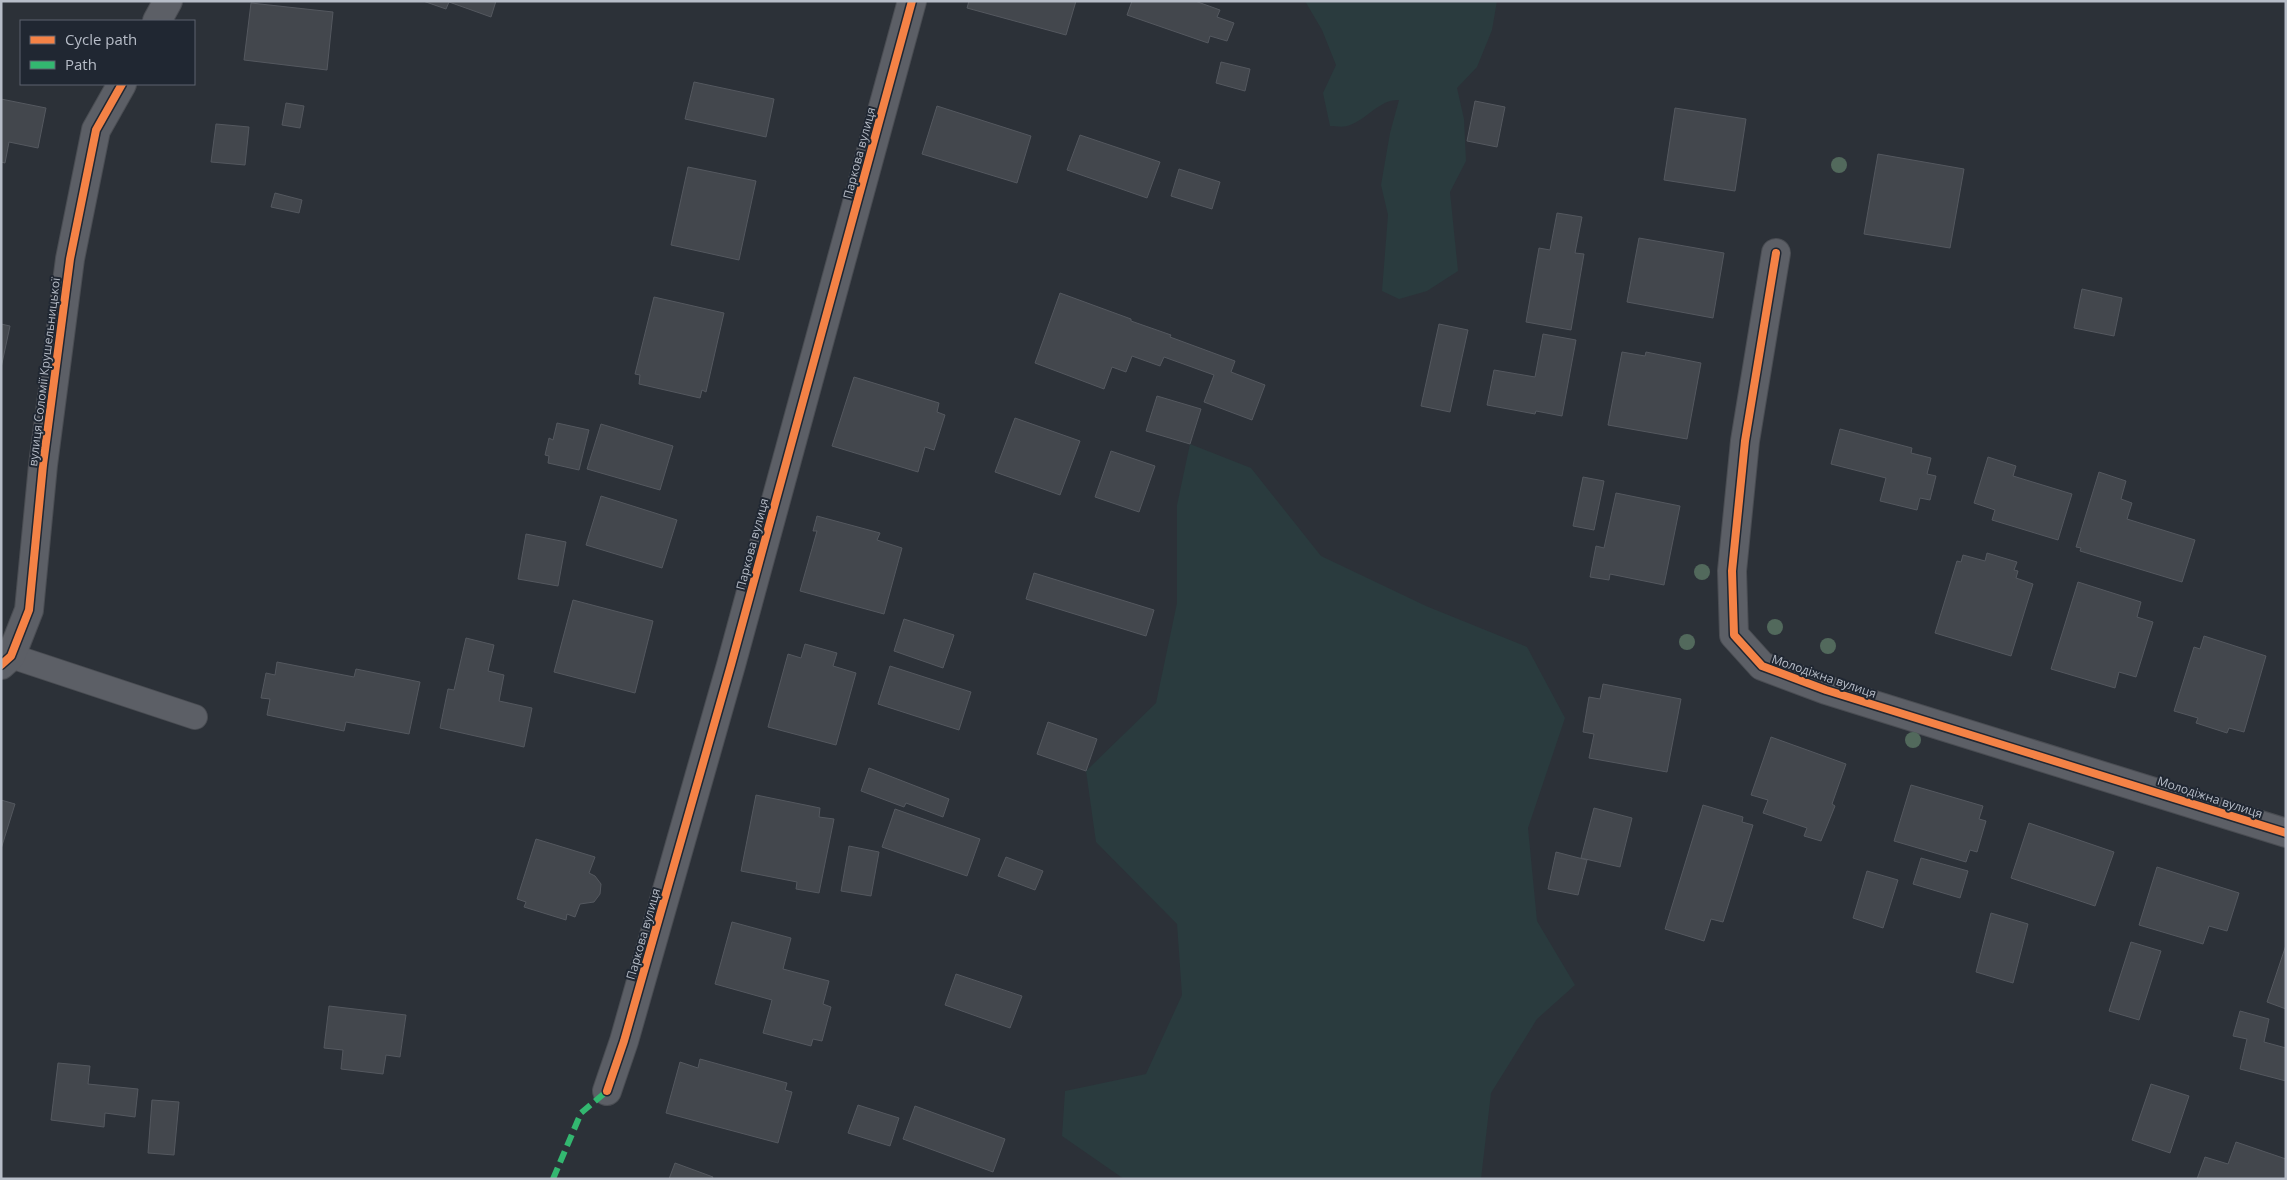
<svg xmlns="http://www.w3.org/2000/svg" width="2287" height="1180" font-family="'Open Sans',sans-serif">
  <rect width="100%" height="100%" fill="#2c3138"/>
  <path fill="#2a3b3e" d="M 1305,1 L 1497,1 L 1492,30 L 1477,67 L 1457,88 L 1464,119 L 1466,161 L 1450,192 L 1458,271 L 1427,291 L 1399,299 L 1382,291 L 1388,215 L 1381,185 L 1390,133 L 1399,100 C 1380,99 1367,119 1350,125 C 1344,128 1336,126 1330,126 L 1323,93 L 1336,65 L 1322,30 Z
    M 1190,444 L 1251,468 L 1321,556 L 1426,606 L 1527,647 L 1565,718 L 1528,828 L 1537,921 L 1575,985 L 1537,1019 L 1491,1093 L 1481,1179 L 1124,1179 L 1062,1136 L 1065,1091 L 1146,1074 L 1182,995 L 1177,924 L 1096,842 L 1086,771 L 1156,703 L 1177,603 L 1177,505 Z"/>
  <path fill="#43474d" stroke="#54585f" d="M 423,1 L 496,1 L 491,17 L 449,2 L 446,9 Z
    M 969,1 L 1076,1 L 1066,35 L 967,8 Z
    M 1132,1 L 1195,1 L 1220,10 L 1217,17 L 1234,23 L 1227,41 L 1210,36 L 1208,43 L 1127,15 Z
    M 251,3 L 333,12 L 327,70 L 244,60 Z
    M 1221,62 L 1250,69 L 1245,91 L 1216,83 Z
    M 694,82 L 774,99 L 766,137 L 685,119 Z
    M 1,99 L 46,108 L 38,148 L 9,142 L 5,163 L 1,162 Z
    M 1475,101 L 1505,107 L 1497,147 L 1467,141 Z
    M 286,103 L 304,106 L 300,128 L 282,125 Z
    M 937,106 L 1031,136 L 1017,183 L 922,154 Z
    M 1675,108 L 1746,119 L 1735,191 L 1664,180 Z
    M 216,124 L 249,127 L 245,165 L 211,162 Z
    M 1080,135 L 1160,162 L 1147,198 L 1067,170 Z
    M 1878,154 L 1964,169 L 1950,248 L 1864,234 Z
    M 688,167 L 756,181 L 739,260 L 671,245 Z
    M 1179,169 L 1220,182 L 1212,209 L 1171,196 Z
    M 275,193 L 302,200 L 299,213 L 271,207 Z
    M 1557,213 L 1582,217 L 1575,253 L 1584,254 L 1571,330 L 1526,322 L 1539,248 L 1550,250 Z
    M 1639,238 L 1724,253 L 1713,318 L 1627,302 Z
    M 2082,289 L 2122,298 L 2114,336 L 2074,328 Z
    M 1060,293 L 1131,319 L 1131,321 L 1171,335 L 1170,337 L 1235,361 L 1231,372 L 1265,385 L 1252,420 L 1204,402 L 1214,375 L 1164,357 L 1160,366 L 1132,356 L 1126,372 L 1112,367 L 1104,389 L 1035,363 Z
    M 654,297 L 724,313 L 706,392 L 702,390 L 700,398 L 639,384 L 640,375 L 635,374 Z
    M 1,324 L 10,326 L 1,368 Z
    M 1439,324 L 1468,330 L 1450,412 L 1421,406 Z
    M 1543,334 L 1576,340 L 1562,416 L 1536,411 L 1535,414 L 1487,405 L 1494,370 L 1535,377 Z
    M 1622,352 L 1645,356 L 1646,352 L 1701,363 L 1687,439 L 1608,425 Z
    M 854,377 L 939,403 L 937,412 L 945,415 L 934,450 L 925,447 L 918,472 L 832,446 Z
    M 1157,396 L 1201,409 L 1190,444 L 1146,431 Z
    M 1015,418 L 1080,441 L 1060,495 L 995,472 Z
    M 557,423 L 589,430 L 579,470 L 548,463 L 549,456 L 545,455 L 549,438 L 553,440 Z
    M 601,424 L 673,446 L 660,490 L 587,469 Z
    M 1840,429 L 1912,448 L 1911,453 L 1931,458 L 1927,474 L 1936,476 L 1930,500 L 1920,498 L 1917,510 L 1880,501 L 1886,478 L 1831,464 Z
    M 1111,451 L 1155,466 L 1139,512 L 1095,497 Z
    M 1988,457 L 2016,466 L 2013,476 L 2072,494 L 2058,540 L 1992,520 L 1995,510 L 1974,503 Z
    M 2099,472 L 2126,481 L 2121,499 L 2132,503 L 2127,519 L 2195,540 L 2182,582 L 2080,551 L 2081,548 L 2076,547 Z
    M 1583,477 L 1604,481 L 1594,530 L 1573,526 Z
    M 1616,493 L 1680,506 L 1664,585 L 1610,574 L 1609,580 L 1590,577 L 1596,546 L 1604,548 Z
    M 601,496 L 677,520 L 662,568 L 586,545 Z
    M 817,516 L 880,533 L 877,540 L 902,548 L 884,614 L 800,591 L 817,531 L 813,531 Z
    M 526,534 L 566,542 L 558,586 L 518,579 Z
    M 1987,553 L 2017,562 L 2014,570 L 2018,571 L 2016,578 L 2033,584 L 2011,656 L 1935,633 L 1957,561 L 1961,562 L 1963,555 L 1985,561 Z
    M 1034,573 L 1154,610 L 1146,636 L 1026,599 Z
    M 2078,582 L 2141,602 L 2137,617 L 2153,622 L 2136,677 L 2119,672 L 2115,688 L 2051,669 Z
    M 573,600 L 653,621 L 635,693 L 554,672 Z
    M 904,619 L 954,635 L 943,668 L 894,651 Z
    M 2204,636 L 2266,656 L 2244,732 L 2229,728 L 2227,733 L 2196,723 L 2198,718 L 2174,711 L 2194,647 L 2200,649 Z
    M 466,638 L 494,645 L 488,671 L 504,675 L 499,701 L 532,708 L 524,747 L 440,728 L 448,689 L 454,690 Z
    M 805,644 L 837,653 L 833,666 L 856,673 L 836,745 L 768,727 L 788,654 L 801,658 Z
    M 277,662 L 354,677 L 356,669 L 420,682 L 409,734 L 346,722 L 344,731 L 267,715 L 270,699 L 261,698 L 266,673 L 275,675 Z
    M 890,666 L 971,692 L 959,730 L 878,704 Z
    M 1603,684 L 1681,699 L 1667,772 L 1589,758 L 1594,734 L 1583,732 L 1589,697 L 1600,699 Z
    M 1048,722 L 1097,739 L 1086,771 L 1037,754 Z
    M 1771,737 L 1846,764 L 1832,804 L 1835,806 L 1821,841 L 1804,836 L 1807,828 L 1763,813 L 1768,800 L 1751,795 Z
    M 869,768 L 949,799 L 943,817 L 906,803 L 904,807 L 861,791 Z
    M 1911,785 L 1983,806 L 1979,819 L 1986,821 L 1977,852 L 1970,850 L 1966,862 L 1894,841 Z
    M 756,795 L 820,808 L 819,817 L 834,819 L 819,893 L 796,889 L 797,882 L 741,871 Z
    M 1,800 L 15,804 L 1,849 Z
    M 1703,805 L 1743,817 L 1742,822 L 1753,825 L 1723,922 L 1711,919 L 1704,941 L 1665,929 Z
    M 1594,808 L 1632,818 L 1620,867 L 1581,858 Z
    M 895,809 L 980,839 L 967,876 L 882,847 Z
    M 2029,823 L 2114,852 L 2095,906 L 2011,878 Z
    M 536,839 L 595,857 L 589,873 L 595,876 L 601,884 L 600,894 L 594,902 L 580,904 L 575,917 L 567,914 L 566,920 L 524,907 L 526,902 L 517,899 Z
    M 849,846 L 879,852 L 871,896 L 841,891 Z
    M 1556,852 L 1587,860 L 1578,895 L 1548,889 Z
    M 1006,857 L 1043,871 L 1035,890 L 998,876 Z
    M 1921,858 L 1968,871 L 1960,898 L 1913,884 Z
    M 2157,867 L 2239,893 L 2227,931 L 2209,926 L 2203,944 L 2139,925 Z
    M 1867,871 L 1898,880 L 1883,928 L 1853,918 Z
    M 1991,913 L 2028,924 L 2013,983 L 1976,972 Z
    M 732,922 L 791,938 L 783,969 L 829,981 L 823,1004 L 831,1007 L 822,1041 L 813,1039 L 811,1046 L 763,1033 L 772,1000 L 715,984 Z
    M 2131,942 L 2161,951 L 2139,1020 L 2109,1011 Z
    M 2286,945 L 2286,1009 L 2267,1002 Z
    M 956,974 L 1022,996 L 1010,1028 L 945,1005 Z
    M 329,1006 L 406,1015 L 400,1057 L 386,1055 L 383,1074 L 341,1069 L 343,1050 L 324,1048 Z
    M 2240,1011 L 2269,1019 L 2264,1042 L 2286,1048 L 2286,1081 L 2240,1069 L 2247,1039 L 2233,1036 Z
    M 700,1059 L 787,1083 L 785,1090 L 792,1092 L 778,1143 L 666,1113 L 680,1062 L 698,1068 Z
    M 58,1063 L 90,1066 L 88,1084 L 138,1089 L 135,1117 L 105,1113 L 104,1127 L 51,1120 Z
    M 2151,1084 L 2189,1096 L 2170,1153 L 2132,1140 Z
    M 152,1100 L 179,1102 L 174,1155 L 148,1153 Z
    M 858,1105 L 899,1118 L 890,1146 L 848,1133 Z
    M 915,1106 L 1005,1139 L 993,1172 L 903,1139 Z
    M 2236,1142 L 2286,1159 L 2286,1179 L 2197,1179 L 2205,1157 L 2228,1164 Z
    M 675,1163 L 713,1177 L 712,1179 L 669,1179 Z"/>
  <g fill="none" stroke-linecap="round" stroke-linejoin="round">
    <defs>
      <path id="lane" d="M 11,656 L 195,717"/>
      <path id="street" d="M 157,21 L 168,1
        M 1776,253 L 1745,441 L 1732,571 L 1734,635 L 1762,666 L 1826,690 L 2286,833
        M 1,665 L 11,656 L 29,610 L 43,465 L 70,259 L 96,130 L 122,84
        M 607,1091 L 624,1041 L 731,665 L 912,1"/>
    </defs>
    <use href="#lane" stroke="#4a4d53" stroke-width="26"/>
    <use href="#street" stroke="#4a4d53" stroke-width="30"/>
    <use href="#lane" stroke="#5c5f66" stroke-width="24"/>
    <use href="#street" stroke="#5c5f66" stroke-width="28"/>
    <path stroke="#33b770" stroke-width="6" stroke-dasharray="12 6" stroke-linecap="butt" d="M 553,1179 L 581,1113 L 607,1091"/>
    <defs>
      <path id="cycleway" d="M 1776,253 L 1745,441 L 1732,571 L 1734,635 L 1762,666 L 1826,690 L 2286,833
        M 1,665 L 11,656 L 29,610 L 43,465 L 70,259 L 96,130 L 122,84
        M 607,1091 L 624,1041 L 731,665 L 912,1"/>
    </defs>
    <use href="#cycleway" stroke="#202732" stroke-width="11"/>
    <use href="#cycleway" stroke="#f48246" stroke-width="8"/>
  </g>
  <g fill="#52695c">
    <circle cx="1839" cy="165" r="8"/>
    <circle cx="1702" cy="572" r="8"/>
    <circle cx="1775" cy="627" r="8"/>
    <circle cx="1687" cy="642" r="8"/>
    <circle cx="1828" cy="646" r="8"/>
    <circle cx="1913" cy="740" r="8"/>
  </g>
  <g text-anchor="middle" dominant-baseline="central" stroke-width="4" stroke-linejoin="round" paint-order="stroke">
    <g font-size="12" fill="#b7bdc8" stroke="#202732">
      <text transform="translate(859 153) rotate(-75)">Паркова вулиця</text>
      <text transform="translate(44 372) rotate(-83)">вулиця Соломії Крушельницької</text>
      <text transform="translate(752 544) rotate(-75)">Паркова вулиця</text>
      <text transform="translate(1824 676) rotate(19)">Молодіжна вулиця</text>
      <text transform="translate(2210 797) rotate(18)">Молодіжна вулиця</text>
      <text transform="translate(643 934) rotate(-74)">Паркова вулиця</text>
    </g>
  </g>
  <rect width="2287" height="1180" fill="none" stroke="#b7bdc8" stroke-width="5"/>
  <rect x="20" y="20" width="175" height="65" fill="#202732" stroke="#5c636e"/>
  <rect x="30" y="36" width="25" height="8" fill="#f48246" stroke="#5c636e"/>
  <text x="65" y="45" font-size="15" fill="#b7bdc8">Cycle path</text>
  <rect x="30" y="61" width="25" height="8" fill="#33b770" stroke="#5c636e"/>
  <text x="65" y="70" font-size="15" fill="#b7bdc8">Path</text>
</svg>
